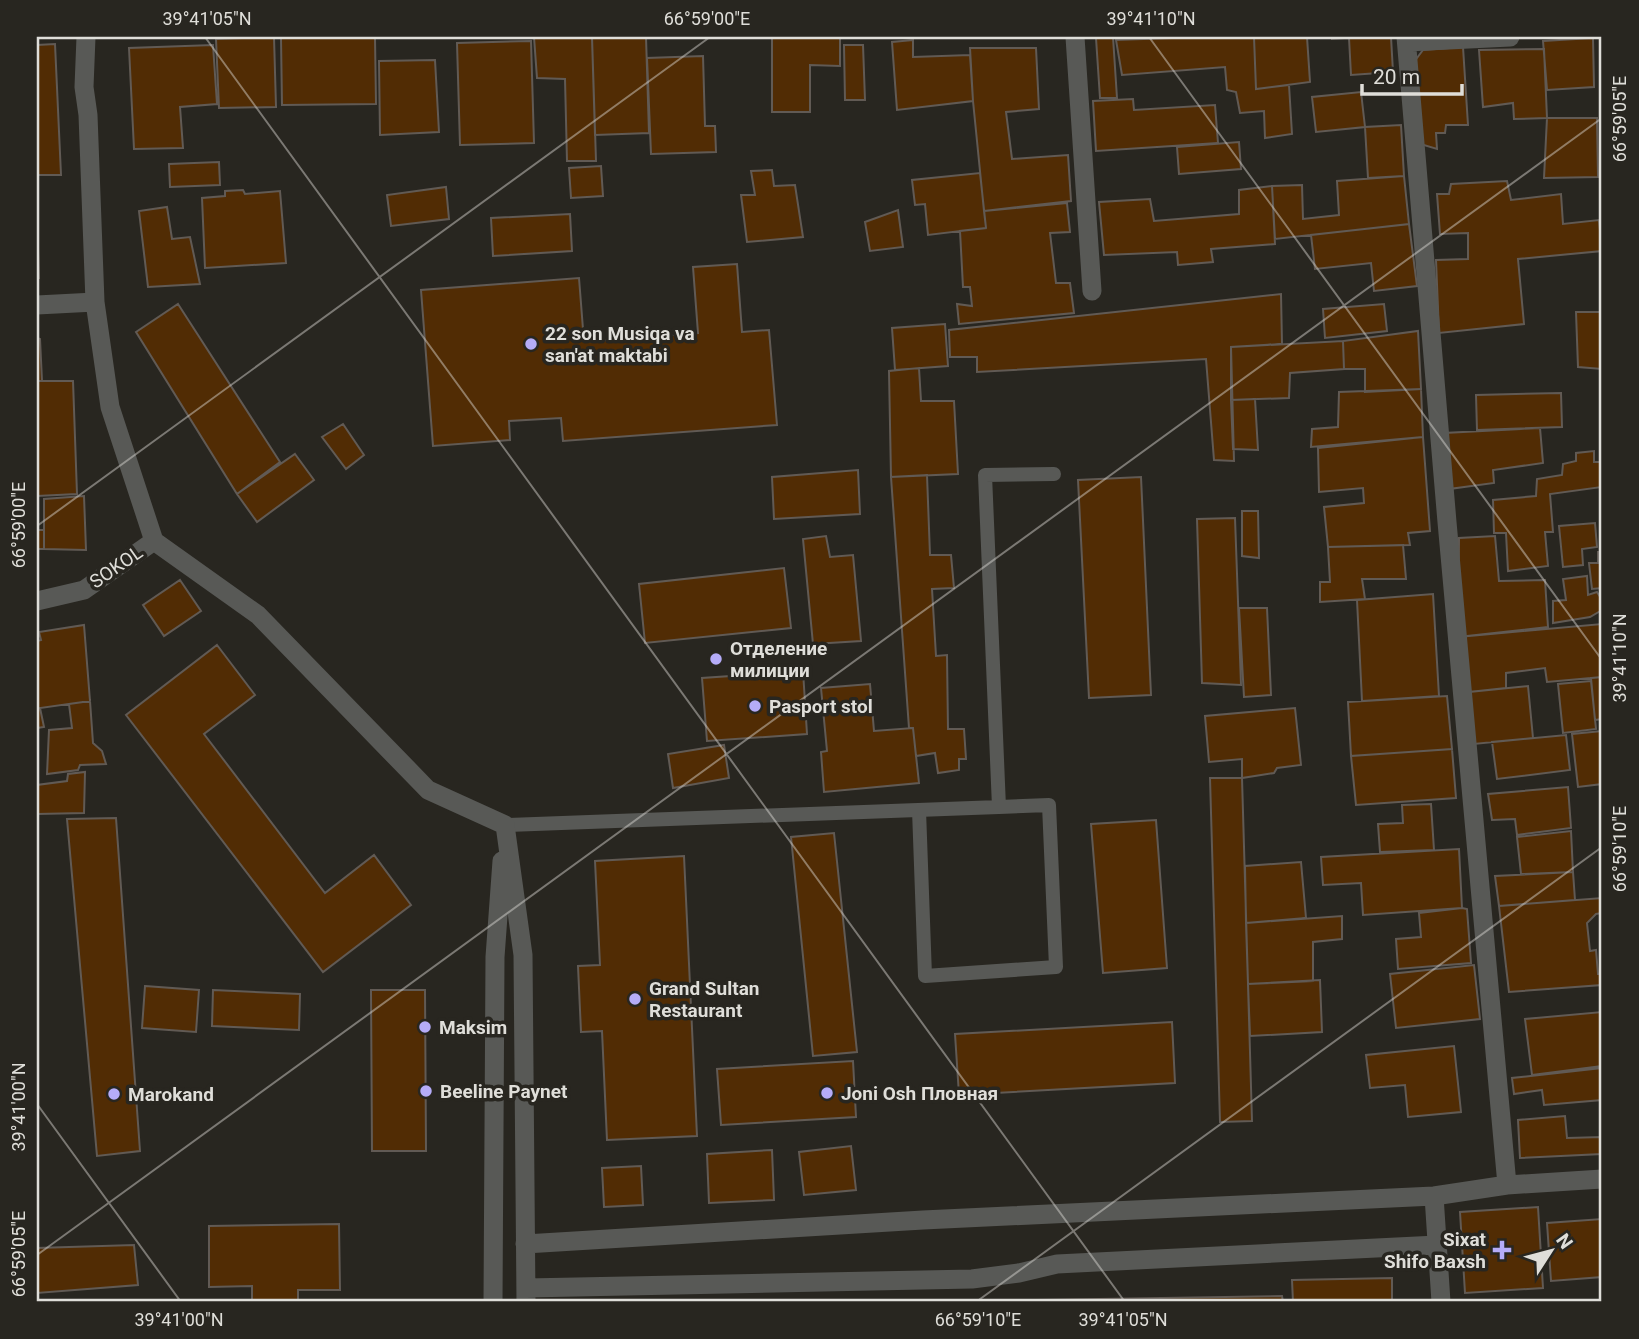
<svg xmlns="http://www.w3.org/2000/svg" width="1639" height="1339" font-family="Roboto,sans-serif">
  <rect width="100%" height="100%" fill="#282620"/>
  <path fill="#512c04" stroke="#615a54" stroke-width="2" d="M 274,37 L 276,107 L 219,108 L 216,39 Z
    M 534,37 L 592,37 L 596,161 L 567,161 L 565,79 L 537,78 Z
    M 646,37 L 649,133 L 595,135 L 592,38 Z
    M 772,37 L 840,37 L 840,66 L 810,65 L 810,112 L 772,112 Z
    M 1113,37 L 1117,98 L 1100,98 L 1096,38 Z
    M 1200,37 L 1254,37 L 1256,89 L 1289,85 L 1292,134 L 1265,138 L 1264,111 L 1240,113 L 1236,92 L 1227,90 L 1225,67 L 1122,75 L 1116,40 Z
    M 1254,37 L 1307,37 L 1310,82 L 1256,89 Z
    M 1332,37 L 1391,37 L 1393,72 L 1351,75 L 1349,38 L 1332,39 Z
    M 281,38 L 375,38 L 376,104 L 282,105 Z
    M 1593,38 L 1594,87 L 1547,90 L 1543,41 Z
    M 913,40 L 913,57 L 970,55 L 973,101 L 897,110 L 892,42 Z
    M 531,41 L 534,143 L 460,145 L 457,43 Z
    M 55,44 L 61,175 L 37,175 L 37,45 Z
    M 213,45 L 217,104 L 180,107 L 183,148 L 134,149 L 129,48 Z
    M 844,45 L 863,45 L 865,100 L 845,100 Z
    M 1600,46 L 1602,46 L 1602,176 Z
    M 1463,47 L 1468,125 L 1446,125 L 1445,133 L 1436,133 L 1437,149 L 1417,143 L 1414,62 L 1423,50 Z
    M 970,48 L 1036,48 L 1039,109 L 1006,112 L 1012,159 L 1068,155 L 1071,201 L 984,211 L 973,101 Z
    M 1544,49 L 1547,118 L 1514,119 L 1513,103 L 1483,107 L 1479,50 Z
    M 703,56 L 705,126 L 715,126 L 716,152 L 651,154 L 647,58 Z
    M 435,60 L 439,132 L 380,135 L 379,61 Z
    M 1361,92 L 1365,127 L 1316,132 L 1312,97 Z
    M 1133,99 L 1134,110 L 1215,105 L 1218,143 L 1096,151 L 1093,101 Z
    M 1547,118 L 1597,118 L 1598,177 L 1544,178 Z
    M 1401,125 L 1404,176 L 1368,178 L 1365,127 Z
    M 1239,142 L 1241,169 L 1179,174 L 1177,147 Z
    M 219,162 L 220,185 L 170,187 L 169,164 Z
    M 601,166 L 603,196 L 571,198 L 569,168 Z
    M 772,170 L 774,186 L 795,185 L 803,237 L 747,242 L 741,195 L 755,195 L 751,171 Z
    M 980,173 L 986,228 L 928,235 L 925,204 L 915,205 L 912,180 Z
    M 1404,176 L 1409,224 L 1275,239 L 1272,186 L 1302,185 L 1303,219 L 1339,215 L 1337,181 Z
    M 1507,181 L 1511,200 L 1561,194 L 1563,224 L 1599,220 L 1602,251 L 1518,259 L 1524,324 L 1439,333 L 1436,260 L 1468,259 L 1468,233 L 1440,234 L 1437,194 L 1449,194 L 1451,184 Z
    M 1272,186 L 1275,244 L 1211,249 L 1213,262 L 1178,265 L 1177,252 L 1104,255 L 1099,202 L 1150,199 L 1154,221 L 1239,214 L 1239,190 Z
    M 446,187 L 449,219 L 391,226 L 387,195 Z
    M 243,190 L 245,194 L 280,191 L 286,263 L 205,268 L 202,198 L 225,196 L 225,191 Z
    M 1067,203 L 1070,232 L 1050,233 L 1056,283 L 1070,283 L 1074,313 L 959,324 L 957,304 L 972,306 L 970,287 L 963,287 L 960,231 L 986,228 L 984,211 Z
    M 167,207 L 172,239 L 190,237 L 200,284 L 148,287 L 139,211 Z
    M 898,210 L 903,247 L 870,251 L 865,222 Z
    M 570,214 L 572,251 L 493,256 L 491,218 Z
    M 37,216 L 39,278 L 37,278 Z
    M 1409,224 L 1417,286 L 1374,291 L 1371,263 L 1315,269 L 1311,235 Z
    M 737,264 L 742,332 L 769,330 L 777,425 L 563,441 L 561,418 L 509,421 L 510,440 L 433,446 L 421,290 L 579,278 L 584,342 L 698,333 L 693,267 Z
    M 1281,294 L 1282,344 L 1231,347 L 1234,461 L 1214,460 L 1206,359 L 977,372 L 977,357 L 950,357 L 949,330 Z
    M 178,304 L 280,462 L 237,494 L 136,332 Z
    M 1384,304 L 1387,331 L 1325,338 L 1323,309 Z
    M 1576,312 L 1602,312 L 1602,369 L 1578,367 Z
    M 945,324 L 948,366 L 895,370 L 892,328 Z
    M 1418,331 L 1421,389 L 1365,392 L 1365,369 L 1344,369 L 1343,341 Z
    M 37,338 L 40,339 L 42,381 L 37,381 Z
    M 1343,341 L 1344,369 L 1290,373 L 1289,398 L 1231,400 L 1231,347 Z
    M 919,368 L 921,401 L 954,401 L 958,474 L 891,477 L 889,371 Z
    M 37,381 L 73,381 L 77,494 L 37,496 Z
    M 1421,389 L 1423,437 L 1311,447 L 1312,429 L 1338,427 L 1339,392 Z
    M 1561,393 L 1562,427 L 1477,430 L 1476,395 Z
    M 1255,399 L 1258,450 L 1233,449 L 1231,400 Z
    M 343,424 L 364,455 L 346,469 L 322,437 Z
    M 1540,428 L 1543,463 L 1493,470 L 1494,483 L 1449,489 L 1444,433 Z
    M 1423,437 L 1430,531 L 1408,533 L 1410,545 L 1328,547 L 1324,507 L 1364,503 L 1363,488 L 1319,492 L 1318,448 Z
    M 1594,451 L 1594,462 L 1602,462 L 1602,487 L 1550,494 L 1553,532 L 1545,532 L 1548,566 L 1508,571 L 1506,533 L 1494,533 L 1493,500 L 1536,496 L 1537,479 L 1562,475 L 1563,464 L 1576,461 L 1576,453 Z
    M 295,454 L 314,480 L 257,522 L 237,494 Z
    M 858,470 L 860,514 L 774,519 L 772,477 Z
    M 927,475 L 930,555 L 951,555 L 954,588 L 932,589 L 936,656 L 947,655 L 948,729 L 964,729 L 966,759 L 959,759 L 959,770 L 938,773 L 935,753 L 916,756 L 913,728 L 909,728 L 891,477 Z
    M 1141,477 L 1151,695 L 1089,698 L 1078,480 Z
    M 84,496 L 86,550 L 44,549 L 44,499 Z
    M 1242,511 L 1258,511 L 1259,558 L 1242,556 Z
    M 1235,518 L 1241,685 L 1202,683 L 1197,519 Z
    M 1595,523 L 1597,547 L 1582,549 L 1583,565 L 1563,567 L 1559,526 Z
    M 37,530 L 44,530 L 44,549 L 37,549 Z
    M 826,536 L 830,557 L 853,555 L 861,641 L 813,644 L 803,539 Z
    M 1495,536 L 1499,581 L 1545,580 L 1548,627 L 1458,637 L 1459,538 Z
    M 1403,545 L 1406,579 L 1362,579 L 1365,599 L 1320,602 L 1320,582 L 1330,582 L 1328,547 Z
    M 1598,552 L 1602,552 L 1602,588 L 1592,589 L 1589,563 L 1598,563 Z
    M 784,568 L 791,628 L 645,643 L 639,584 Z
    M 1587,576 L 1588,595 L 1597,592 L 1602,600 L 1602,610 L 1590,617 L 1553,623 L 1553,601 L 1566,600 L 1563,579 Z
    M 180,580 L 201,611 L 164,636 L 143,605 Z
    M 1433,594 L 1439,696 L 1362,701 L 1357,600 Z
    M 1239,608 L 1267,608 L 1271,695 L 1244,697 Z
    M 1602,624 L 1602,677 L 1547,682 L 1545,668 L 1506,673 L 1506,688 L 1469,692 L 1458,637 Z
    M 84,625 L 90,701 L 40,708 L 44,727 L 37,728 L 37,641 L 41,640 L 39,632 Z
    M 217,645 L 255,695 L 204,734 L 325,893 L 374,855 L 411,905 L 323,972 L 126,715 Z
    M 803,671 L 807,734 L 707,741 L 702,678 Z
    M 1602,677 L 1602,719 L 1595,720 L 1591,678 Z
    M 1591,681 L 1596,729 L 1563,733 L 1558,684 Z
    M 870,684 L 874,731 L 913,728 L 919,783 L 824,792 L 821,752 L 827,751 L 821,688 Z
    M 1528,686 L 1533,738 L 1474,744 L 1469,692 Z
    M 1447,696 L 1452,749 L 1351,756 L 1348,702 Z
    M 90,701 L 93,743 L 102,751 L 106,764 L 80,765 L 78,770 L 47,774 L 49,730 L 72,728 L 69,704 Z
    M 1295,708 L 1301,765 L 1277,768 L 1274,773 L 1242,778 L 1242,759 L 1209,762 L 1205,716 Z
    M 1602,731 L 1602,784 L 1578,787 L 1572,734 Z
    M 1566,735 L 1570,770 L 1497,779 L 1492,742 Z
    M 724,745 L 729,778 L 673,788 L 668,754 Z
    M 1452,749 L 1456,798 L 1356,805 L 1351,756 Z
    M 85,772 L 84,813 L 37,814 L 37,785 L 67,781 L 68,774 Z
    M 1210,778 L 1242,778 L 1252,1121 L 1220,1122 Z
    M 1568,787 L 1571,828 L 1517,835 L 1515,819 L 1492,820 L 1488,794 Z
    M 1431,804 L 1434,850 L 1380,852 L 1378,824 L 1403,823 L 1402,805 Z
    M 116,818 L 140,1151 L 97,1156 L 67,819 Z
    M 1156,820 L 1167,968 L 1103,973 L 1091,824 Z
    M 1571,831 L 1573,872 L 1521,874 L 1517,837 Z
    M 834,833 L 857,1052 L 813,1056 L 791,837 Z
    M 1459,849 L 1462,908 L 1363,915 L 1361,883 L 1323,885 L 1321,857 Z
    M 684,856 L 697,1136 L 607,1140 L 602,1031 L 581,1032 L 578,966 L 600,965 L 595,861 Z
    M 1301,862 L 1306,918 L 1246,923 L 1245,866 Z
    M 1573,872 L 1575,900 L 1499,906 L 1495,876 Z
    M 1602,898 L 1602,913 L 1596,914 L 1587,923 L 1590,951 L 1596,950 L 1598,974 L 1602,974 L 1602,985 L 1509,992 L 1499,906 Z
    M 1462,908 L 1467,909 L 1471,963 L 1398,969 L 1396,939 L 1421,937 L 1419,913 Z
    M 1342,916 L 1342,939 L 1313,942 L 1313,981 L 1248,984 L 1246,923 Z
    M 1474,965 L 1480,1019 L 1396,1028 L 1390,974 Z
    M 1320,980 L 1322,1032 L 1250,1036 L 1248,984 Z
    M 145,986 L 199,990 L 196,1032 L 142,1028 Z
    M 213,990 L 300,994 L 299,1030 L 212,1026 Z
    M 371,990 L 425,990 L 426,1151 L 372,1151 Z
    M 1602,1012 L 1602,1066 L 1532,1075 L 1525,1019 Z
    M 1172,1022 L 1175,1083 L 959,1095 L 955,1034 Z
    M 1454,1046 L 1461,1112 L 1408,1117 L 1405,1085 L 1370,1088 L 1366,1055 Z
    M 853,1061 L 856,1117 L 721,1125 L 717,1069 Z
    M 1602,1068 L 1602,1100 L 1544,1105 L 1542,1090 L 1514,1094 L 1512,1078 Z
    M 1565,1116 L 1567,1138 L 1602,1137 L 1602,1154 L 1520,1158 L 1518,1120 Z
    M 851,1146 L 856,1190 L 804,1195 L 799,1152 Z
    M 772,1150 L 774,1200 L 709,1203 L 707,1154 Z
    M 641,1166 L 643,1205 L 604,1207 L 602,1168 Z
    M 1538,1207 L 1543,1288 L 1465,1293 L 1460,1212 Z
    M 1602,1219 L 1602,1277 L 1551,1281 L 1547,1223 Z
    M 339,1224 L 340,1290 L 298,1290 L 298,1302 L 252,1302 L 252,1286 L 209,1287 L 209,1226 Z
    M 134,1245 L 138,1285 L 37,1293 L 37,1248 Z
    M 1392,1278 L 1392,1302 L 1293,1302 L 1292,1280 Z
    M 1282,1296 L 1283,1302 L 1036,1302 L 1036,1300 Z"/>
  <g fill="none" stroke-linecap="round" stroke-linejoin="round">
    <path stroke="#585956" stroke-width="14" d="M 999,807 L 985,475 L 1054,474
      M 505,825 L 999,807 L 1049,805 L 1056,967 L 925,976 L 919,810"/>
    <path stroke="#585956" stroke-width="19" d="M 86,37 L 84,87 L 88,115 L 95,302 L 110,407 L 154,541 L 258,615 L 428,790 L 505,825
      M 1075,37 L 1092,291
      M 1406,37 L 1447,522 L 1507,1185
      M 1407,42 L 1510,37
      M 37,305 L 95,302
      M 37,601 L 84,590 L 154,541
      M 505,825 L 523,955 L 526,1302
      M 1434,1196 L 1441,1302
      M 525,1244 L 923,1220 L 1434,1196 L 1507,1185 L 1602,1179
      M 526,1288 L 972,1279 L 1019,1273 L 1057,1264 L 1437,1245
      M 493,1302 L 495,957 L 502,861"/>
  </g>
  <path fill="none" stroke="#dfded9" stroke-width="2" stroke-opacity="0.45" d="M 205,37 L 1125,1302M 1149,37 L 1602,660M 37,526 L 710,37M 37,1104 L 181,1302M 37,1255 L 1602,118M 976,1302 L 1602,847"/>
  <g fill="#b5acf8" stroke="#282620" stroke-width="2.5">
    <circle cx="531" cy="344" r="7"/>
    <circle cx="716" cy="659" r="7"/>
    <circle cx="755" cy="706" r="7"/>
    <circle cx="635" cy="999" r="7"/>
    <circle cx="425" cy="1027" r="7"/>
    <circle cx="426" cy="1091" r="7"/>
    <circle cx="827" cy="1093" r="7"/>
    <circle cx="114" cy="1094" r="7"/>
    <path d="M1498.5 1239.5h7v7h7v7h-7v7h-7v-7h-7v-7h7z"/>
  </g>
  <g text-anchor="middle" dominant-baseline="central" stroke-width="7" stroke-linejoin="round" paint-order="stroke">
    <g font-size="19" font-weight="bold" fill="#dfded9" stroke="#282620" text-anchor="start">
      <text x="545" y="333">22 son Musiqa va<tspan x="545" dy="22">san'at maktabi</tspan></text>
      <text x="730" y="648">Отделение<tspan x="730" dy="22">милиции</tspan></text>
      <text x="769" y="706">Pasport stol</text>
      <text x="649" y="988">Grand Sultan<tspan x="649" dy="22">Restaurant</tspan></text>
      <text x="439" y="1027">Maksim</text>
      <text x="440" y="1091">Beeline Paynet</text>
      <text x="841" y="1093">Joni Osh Пловная</text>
      <text x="128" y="1094">Marokand</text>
      <text x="1486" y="1239" text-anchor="end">Sixat<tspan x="1486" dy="22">Shifo Baxsh</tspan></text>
    </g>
    <g font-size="19" fill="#dfded9" stroke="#282620">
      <text transform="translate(116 567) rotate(-35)">SOKOL</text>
    </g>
  </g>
  <rect width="1639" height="1339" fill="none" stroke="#282620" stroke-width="77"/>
  <g transform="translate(1551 1251) rotate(54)" stroke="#282620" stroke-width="5" paint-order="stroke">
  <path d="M0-5L12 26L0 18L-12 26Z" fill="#dfded9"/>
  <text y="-10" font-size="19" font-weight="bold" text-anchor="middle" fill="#dfded9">N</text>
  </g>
  <path d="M1362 84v10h100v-10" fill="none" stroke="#dfded9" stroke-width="3.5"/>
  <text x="1373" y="84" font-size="21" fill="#dfded9" stroke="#282620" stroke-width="5" paint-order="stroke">20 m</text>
  <rect x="38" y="38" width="1562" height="1262" fill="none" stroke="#dfded9" stroke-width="2.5"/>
  <g font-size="18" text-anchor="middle" fill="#dfded9">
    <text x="207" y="25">39°41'05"N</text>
    <text x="707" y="25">66°59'00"E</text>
    <text x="1151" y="25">39°41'10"N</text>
    <text transform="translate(1620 119) rotate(-90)" y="6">66°59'05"E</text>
    <text transform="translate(19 525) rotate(-90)" y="6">66°59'00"E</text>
    <text transform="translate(1620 658) rotate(-90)" y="6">39°41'10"N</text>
    <text transform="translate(1620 849) rotate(-90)" y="6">66°59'10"E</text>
    <text transform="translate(19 1107) rotate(-90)" y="6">39°41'00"N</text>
    <text transform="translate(19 1254) rotate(-90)" y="6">66°59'05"E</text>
    <text x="179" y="1326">39°41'00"N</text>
    <text x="978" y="1326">66°59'10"E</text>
    <text x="1123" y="1326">39°41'05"N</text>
  </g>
</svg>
